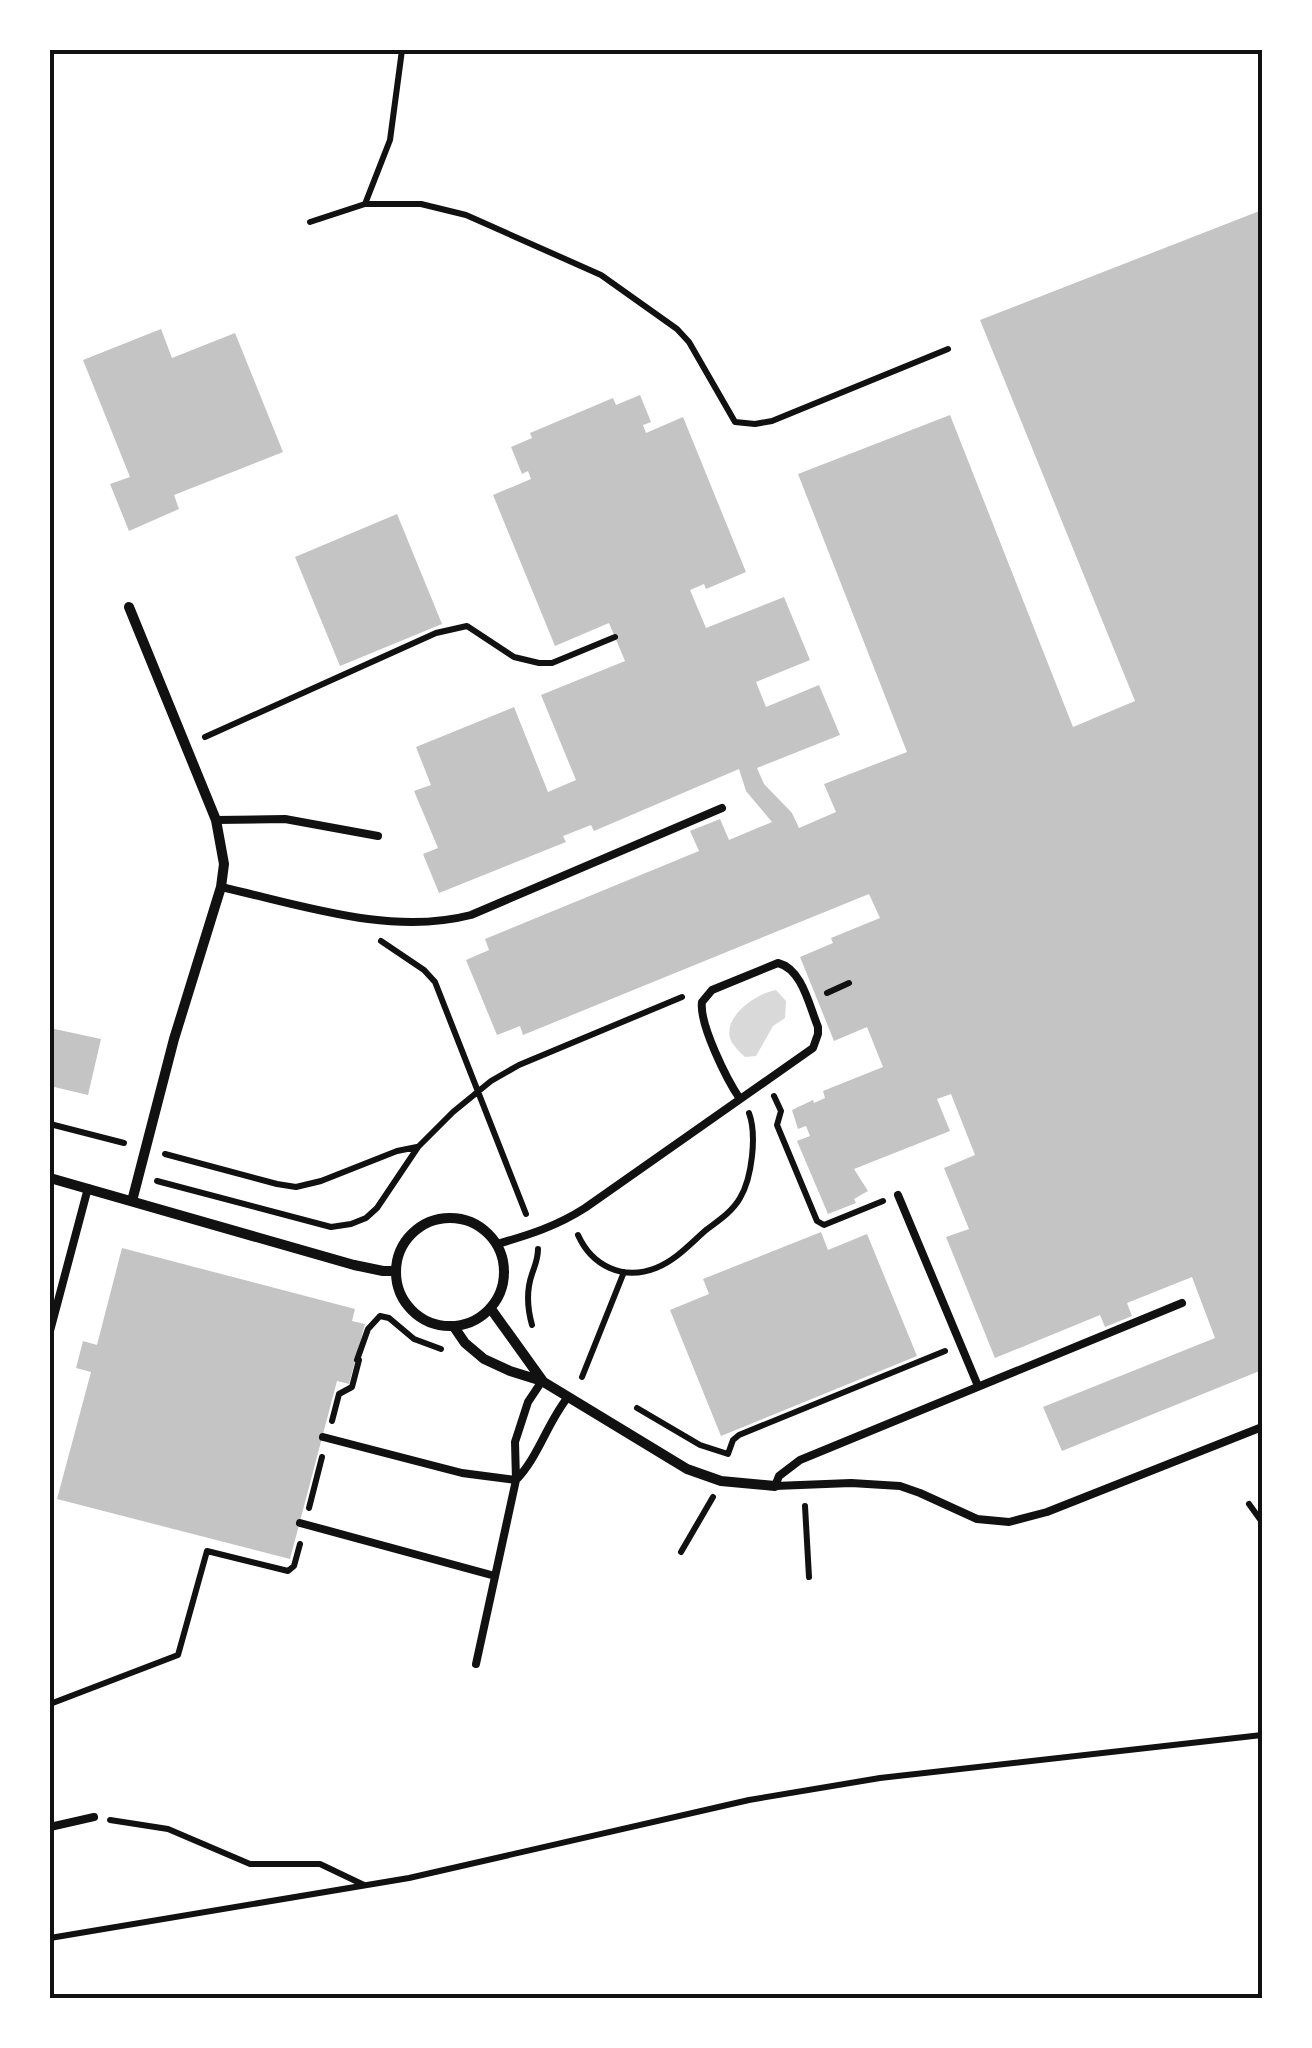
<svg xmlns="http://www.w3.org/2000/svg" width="1312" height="2048" font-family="Literata,serif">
  <rect width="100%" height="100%" fill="#fff"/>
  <path fill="#d9d9d9" d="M 776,990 L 786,1001 L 785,1018 L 773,1026 L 756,1056 L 745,1057 C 740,1052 732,1045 730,1038 C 724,1015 757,993 776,990 Z"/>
  <path fill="#c4c4c4" d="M 1262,210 L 1262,1370 L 1062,1451 L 1043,1407 L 1215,1338 L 1192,1277 L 1127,1303 L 1132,1316 L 1105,1327 L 1100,1315 L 995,1358 L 946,1237 L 969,1229 L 944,1168 L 975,1155 L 951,1094 L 937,1099 L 950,1131 L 854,1169 L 868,1191 L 854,1199 L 856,1203 L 828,1214 L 797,1141 L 810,1136 L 806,1126 L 798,1129 L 792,1110 L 813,1100 L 814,1103 L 825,1098 L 823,1091 L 883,1067 L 867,1027 L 834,1041 L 800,957 L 833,943 L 831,938 L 880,918 L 869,894 L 523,1035 L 520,1026 L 497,1035 L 466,960 L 489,950 L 485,939 L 699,851 L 690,831 L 720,819 L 729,840 L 772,822 L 746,791 L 739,769 L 594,831 L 591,825 L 563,836 L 566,842 L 439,893 L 423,854 L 438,848 L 414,791 L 431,785 L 416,747 L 514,707 L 548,792 L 576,780 L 541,695 L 625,661 L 609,623 L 555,646 L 493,495 L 531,479 L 528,471 L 522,474 L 511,447 L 532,438 L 530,433 L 613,398 L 616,405 L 640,395 L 651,422 L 643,425 L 646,433 L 683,417 L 746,572 L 706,589 L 704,584 L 690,590 L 706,628 L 784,597 L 810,660 L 756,682 L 766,707 L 819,685 L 840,735 L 757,768 L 764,784 L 792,813 L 799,828 L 836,812 L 824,784 L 907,752 L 798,474 L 950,415 L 1073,727 L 1135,701 L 980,320 Z
    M 161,329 L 172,358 L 235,333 L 283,452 L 174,495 L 179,509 L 129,531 L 110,484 L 130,477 L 83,360 Z
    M 397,514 L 442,624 L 340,666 L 295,557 Z
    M 50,1028 L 101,1039 L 88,1095 L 50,1086 Z
    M 821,1232 L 828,1250 L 867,1234 L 917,1356 L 721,1436 L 670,1310 L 709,1294 L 703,1279 Z
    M 122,1248 L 355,1309 L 352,1321 L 365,1324 L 349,1384 L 337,1381 L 290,1559 L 57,1499 L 91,1372 L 76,1368 L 83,1341 L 97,1345 Z"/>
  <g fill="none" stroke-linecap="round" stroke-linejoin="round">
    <path stroke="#111" stroke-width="6" d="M 365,204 L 421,204 L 466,215 L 601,275 L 677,329 L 689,342 L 735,422 L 755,424 L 772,421 L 948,349
      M 310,222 L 365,204 L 390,140 L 402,50
      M 205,737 L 436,633 L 467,626 L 514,657 L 539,663 L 552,663 L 615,637
      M 381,941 L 424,970 L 435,982 L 526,1214
      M 827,993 L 849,983
      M 774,1096 L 781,1111 L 777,1125 L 817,1221 L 824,1225 L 883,1201
      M 50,1124 L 124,1143
      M 165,1154 L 277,1184 L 296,1187 L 321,1181 L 397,1151 L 417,1147
      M 157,1181 L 331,1227 L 351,1224 L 366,1218 L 377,1208 L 418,1147 L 453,1112 L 491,1081 L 519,1065 L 682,997
      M 578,1235 C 592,1266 623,1281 656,1268 C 676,1260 690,1244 706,1230 C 718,1221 732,1212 740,1198 C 752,1178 757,1135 749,1113
      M 532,1325 C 527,1307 526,1291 532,1274 C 535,1265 538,1259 538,1249
      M 357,1360 L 368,1329 L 380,1316 L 389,1318 L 414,1339 L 441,1349
      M 582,1377 L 624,1272
      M 637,1408 L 700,1445 L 728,1454 L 733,1440 L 739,1435 L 945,1351
      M 332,1421 L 339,1394 L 352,1387 L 359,1360
      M 1249,1504 L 1262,1522
      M 805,1506 L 809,1577
      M 309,1508 L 322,1457
      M 681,1552 L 713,1497
      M 50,1704 L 178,1655 L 207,1551 L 288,1571 L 294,1566 L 300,1544
      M 110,1820 L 168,1829 L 250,1864 L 320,1864 L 364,1885
      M 50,1938 L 409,1878 L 749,1800 L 880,1778 L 1262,1735"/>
    <path stroke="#111" stroke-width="8" d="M 216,820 L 285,819 L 378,836
      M 221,887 C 301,905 390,936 471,915 L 722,808
      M 898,1195 L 978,1386
      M 497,1244 C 529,1235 557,1226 585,1208 L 813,1048 L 818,1034 L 818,1027 C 809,1005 802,969 778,963 L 712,990 L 702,1002 C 699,1024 727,1080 740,1099
      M 50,1331 L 88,1188
      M 323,1437 L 462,1473 L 516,1480
      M 516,1480 C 539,1456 547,1423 568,1397
      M 775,1486 L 851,1483 L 900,1486 L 920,1493 L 977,1519 L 1009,1522 L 1047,1512 L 1262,1427
      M 775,1486 L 779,1476 L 800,1460 L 1182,1303
      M 300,1523 L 495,1576
      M 476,1664 L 516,1480 L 515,1442 L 528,1402 L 542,1381
      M 50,1827 L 94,1817"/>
    <path stroke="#111" stroke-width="10" d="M 129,607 L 216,820 L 224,864 L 221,887 L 174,1039 L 132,1201
      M 50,1178 L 354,1265 L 383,1271 L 396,1271
      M396 1272a54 54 0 1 1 108 0a54 54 0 1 1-108 0Z
      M 491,1309 L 542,1380
      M 454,1327 L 465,1343 L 484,1359 L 510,1371 L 542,1381 L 687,1469 L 721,1481 L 775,1486"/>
  </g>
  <rect width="1312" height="2048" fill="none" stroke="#ffffff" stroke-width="105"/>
  <rect x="52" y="52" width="1208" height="1944" fill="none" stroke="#111" stroke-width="4"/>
</svg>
